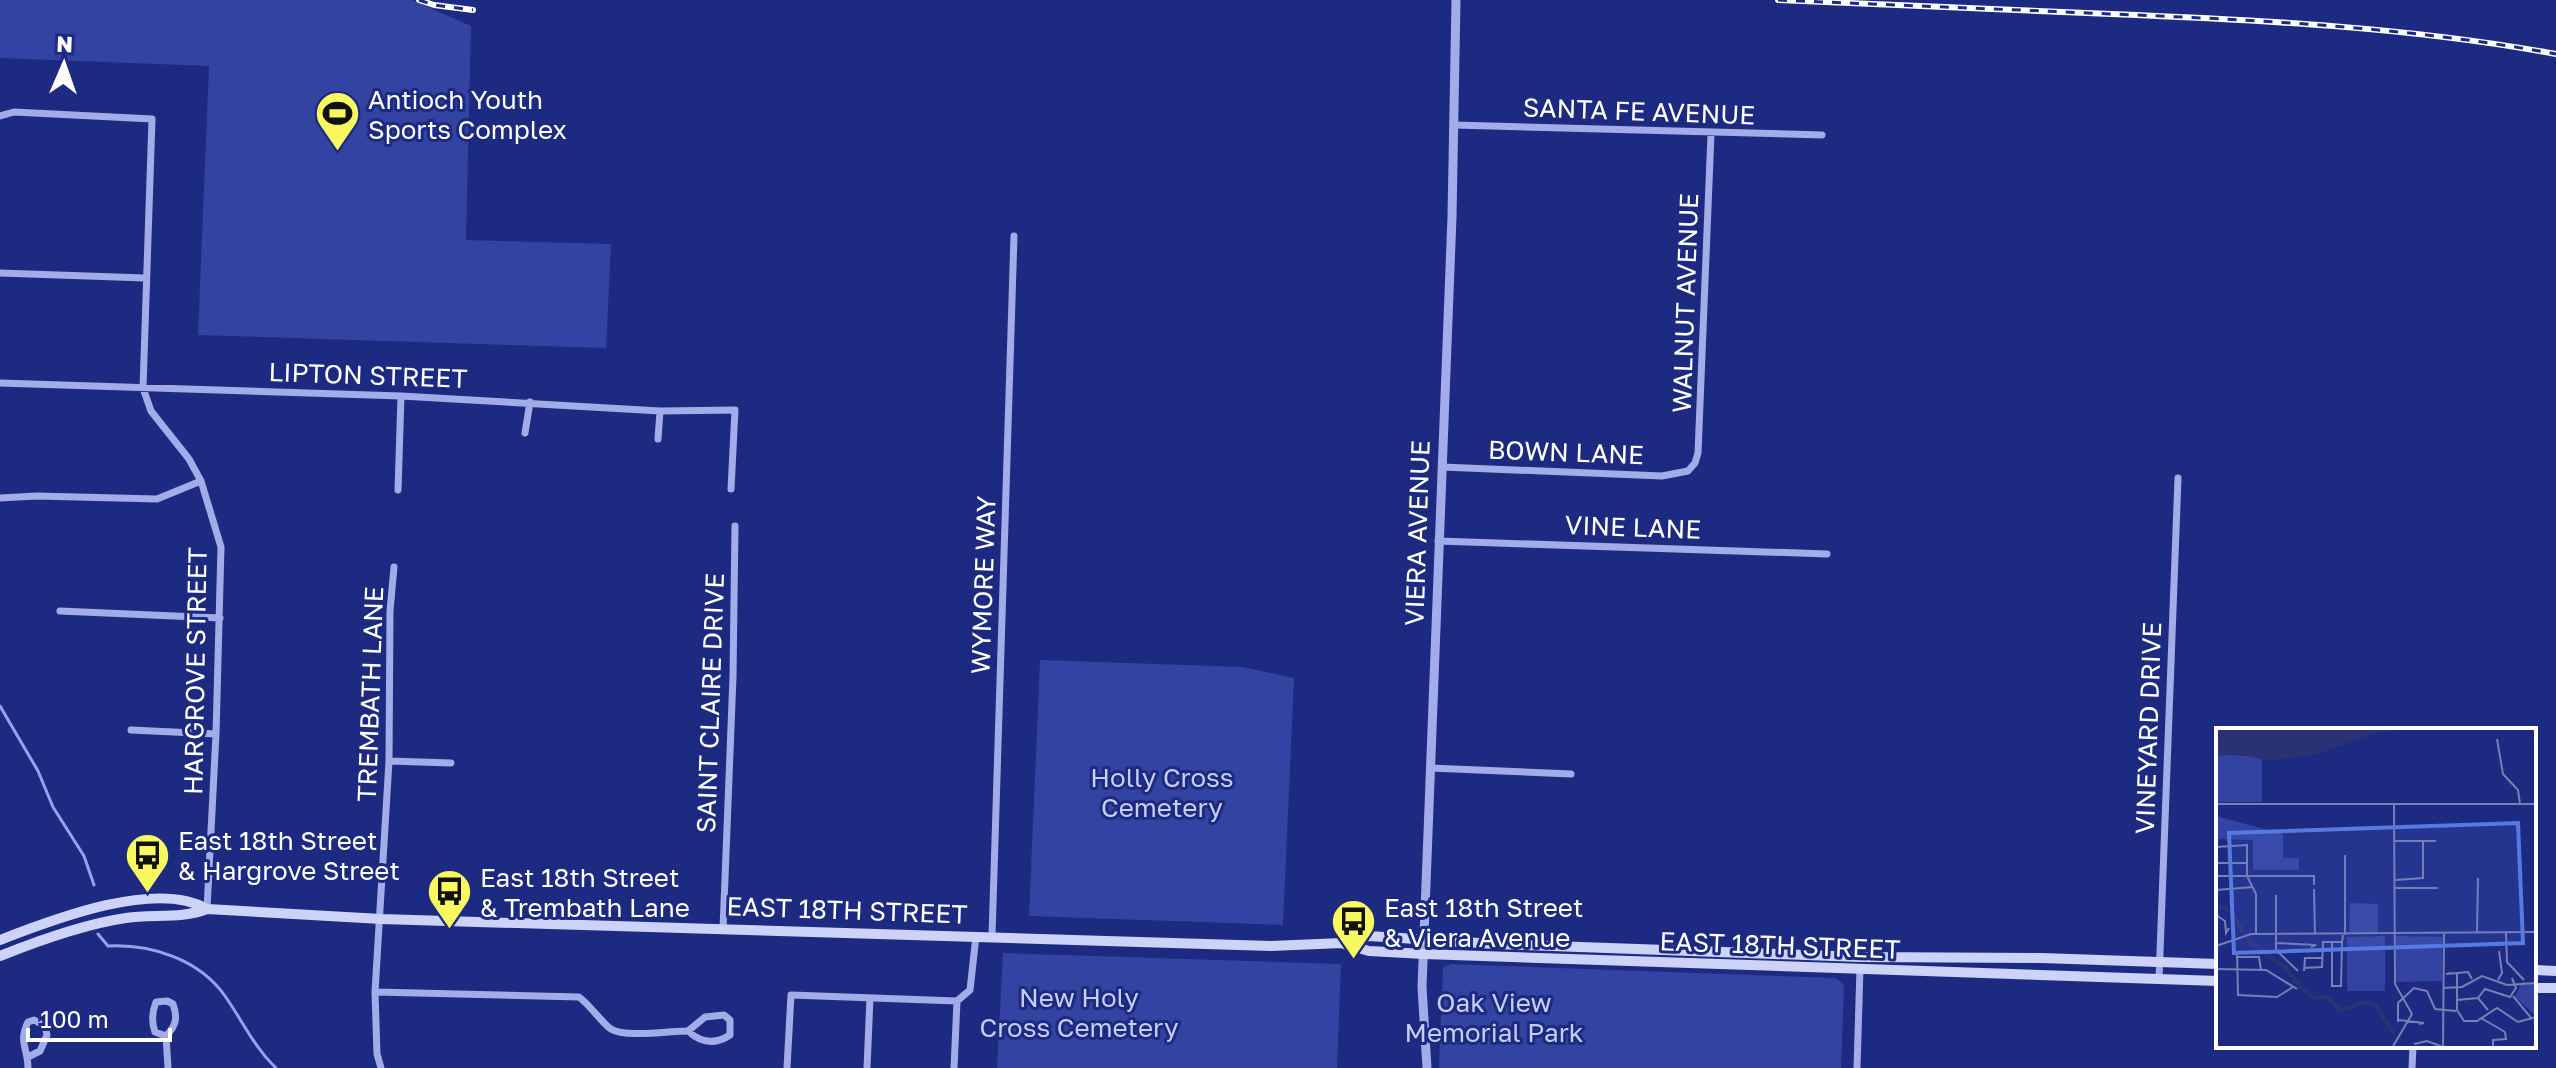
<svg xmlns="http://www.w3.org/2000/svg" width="2556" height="1068" font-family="'Golos Text',sans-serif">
  <rect width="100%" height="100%" fill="#1d2a81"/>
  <path fill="#3343a1" d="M 0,0 L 412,0 L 471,26 L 466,240 L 611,244 L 606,348 L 198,335 L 209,66 L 0,58 Z
    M 1040,660 L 1243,667 L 1294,678 L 1283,925 L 1029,916 Z
    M 1003,953 L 1341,964 L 1337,1068 L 997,1068 Z
    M 1452,964 L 1836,978 L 1844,985 L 1841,1068 L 1439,1068 L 1443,967 Z"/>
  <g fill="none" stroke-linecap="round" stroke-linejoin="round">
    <path stroke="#95a3eb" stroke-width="3" d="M 0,706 L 38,771 L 53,807 L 84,856 L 94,885
      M 98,934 L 108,946 C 151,944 199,959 225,996 C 242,1020 254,1047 276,1068"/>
    <path stroke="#a1ace9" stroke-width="7" d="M 0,116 L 14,112 L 152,119 L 143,388 L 151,411 L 189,459 L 201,481 L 221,547 L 216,734 L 207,909
      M 1455,125 L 1822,135
      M 0,273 L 145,278
      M 0,383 L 401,396 L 660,411 L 735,410 L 731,489
      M 525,433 L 530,402
      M 658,439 L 660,411
      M 1442,467 L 1662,476 L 1688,471 L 1695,463 L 1698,453 L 1711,134
      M 398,490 L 401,396
      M 0,498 L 37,496 L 157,499 L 201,481
      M 1438,541 L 1827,554
      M 60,611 L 220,618
      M 131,730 L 216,734
      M 389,761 L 451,763
      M 1430,768 L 1571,774
      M 723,929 L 733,677 L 735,526
      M 992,936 L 1014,236
      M 2159,979 L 2178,478
      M 375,992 L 579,997 C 590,1005 603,1024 611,1029 C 625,1038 670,1031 688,1031 C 701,1043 715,1045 730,1035 L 730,1020 L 724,1015 L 705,1017 L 688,1031
      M 166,1036 L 155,1032 C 151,1021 152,1012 156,1002 L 167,1001 L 173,1004 C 178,1018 176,1026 166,1036 L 168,1068
      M 28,1068 C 28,1048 18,1042 28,1022 L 34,1020 L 45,1026 L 47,1035 L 40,1051 L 28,1057
      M 381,1068 L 377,1054 L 375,992 L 389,761 L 390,611 L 394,567
      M 787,1068 L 791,995 L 957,1001 L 970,990 L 976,936
      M 867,1068 L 870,998
      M 954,1068 L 957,1001
      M 1857,1068 L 1860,968
      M 2412,1068 L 2413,1046"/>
    <path stroke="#a1ace9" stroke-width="9" d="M 1427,1068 L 1422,987 L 1452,217 L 1456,0"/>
    <path stroke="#cdd2f7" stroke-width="10" d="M 0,940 C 52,920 156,879 207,909
      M 1344,944 L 1369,951 L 1424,954 L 2218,981
      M 0,956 C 40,940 84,924 126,918 C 153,914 182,919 207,909 L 381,919 L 1271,946 L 1342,943 L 1369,936 L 1495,944 L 1861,957 L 2041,958 L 2218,964
      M 2534,970 L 2556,971
      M 2534,988 L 2556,988"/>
    <defs>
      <path id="rail" d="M 419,0 L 434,5 L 473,10
        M 1778,0 C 1889,5 2000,9 2111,14 C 2259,20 2409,27 2556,54"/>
    </defs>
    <use href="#rail" stroke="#fff" stroke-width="6"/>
    <use href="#rail" stroke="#1d2a81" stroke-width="3" stroke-dasharray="9" stroke-linecap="butt"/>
  </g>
  <defs>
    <symbol id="stadium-pin" viewBox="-11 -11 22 30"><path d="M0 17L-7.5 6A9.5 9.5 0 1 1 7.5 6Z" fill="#f7f95f" stroke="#1d2a81"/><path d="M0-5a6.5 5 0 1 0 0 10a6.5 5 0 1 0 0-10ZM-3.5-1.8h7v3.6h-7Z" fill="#111"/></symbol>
    <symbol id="bus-pin" viewBox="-11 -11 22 30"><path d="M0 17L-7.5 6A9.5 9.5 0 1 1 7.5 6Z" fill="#f7f95f" stroke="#1d2a81"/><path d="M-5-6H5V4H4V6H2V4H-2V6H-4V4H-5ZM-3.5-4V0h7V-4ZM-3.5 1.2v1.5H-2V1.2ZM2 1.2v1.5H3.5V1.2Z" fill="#111"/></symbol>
  </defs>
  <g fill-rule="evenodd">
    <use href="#stadium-pin" x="312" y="88" width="51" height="69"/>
    <use href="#bus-pin" x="122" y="830" width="51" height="69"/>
    <use href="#bus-pin" x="424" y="866" width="51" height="69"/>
    <use href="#bus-pin" x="1328" y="896" width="51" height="69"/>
  </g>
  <g text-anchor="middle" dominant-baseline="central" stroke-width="6" stroke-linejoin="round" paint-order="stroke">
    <g font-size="26" fill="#fff" stroke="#1d2a81" text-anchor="start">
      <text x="368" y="99">Antioch Youth<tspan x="368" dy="30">Sports Complex</tspan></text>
      <text x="178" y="840">East 18th Street<tspan x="178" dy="30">&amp; Hargrove Street</tspan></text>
      <text x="480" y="877">East 18th Street<tspan x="480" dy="30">&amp; Trembath Lane</tspan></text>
      <text x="1384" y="907">East 18th Street<tspan x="1384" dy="30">&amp; Viera Avenue</tspan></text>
    </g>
    <g font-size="26" fill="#fff" stroke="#1d2a81">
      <text transform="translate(1639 111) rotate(2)">SANTA FE AVENUE</text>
      <text transform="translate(1685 303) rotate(-88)">WALNUT AVENUE</text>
      <text transform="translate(368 375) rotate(2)">LIPTON STREET</text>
      <text transform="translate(1566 452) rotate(2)">BOWN LANE</text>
      <text transform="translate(1633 527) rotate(2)">VINE LANE</text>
      <text transform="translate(1417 533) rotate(-88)">VIERA AVENUE</text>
      <text transform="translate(983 585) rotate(-88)">WYMORE WAY</text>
      <text transform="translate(195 671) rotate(-89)">HARGROVE STREET</text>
      <text transform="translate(370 694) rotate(-88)">TREMBATH LANE</text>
      <text transform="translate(710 703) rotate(-88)">SAINT CLAIRE DRIVE</text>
      <text transform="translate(2148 728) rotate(-88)">VINEYARD DRIVE</text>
      <text transform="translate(847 910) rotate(2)">EAST 18TH STREET</text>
      <text transform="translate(1780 945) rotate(2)">EAST 18TH STREET</text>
    </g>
    <g font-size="26" fill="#c6cdf7" stroke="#1d2a81">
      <text x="1162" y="777">Holly Cross<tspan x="1162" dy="30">Cemetery</tspan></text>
      <text x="1079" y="997">New Holy<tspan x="1079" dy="30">Cross Cemetery</tspan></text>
      <text x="1494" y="1002">Oak View<tspan x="1494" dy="30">Memorial Park</tspan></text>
    </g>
  </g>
  <g transform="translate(2216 728)">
    <rect width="320" height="320" fill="#1d2a81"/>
    <path d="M 0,26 L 46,29 L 46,74 L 0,74 ZM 0,88 L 67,106 L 67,130 L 83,130 L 83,142 L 37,142 L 37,112 L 0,111 ZM 134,175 L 162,176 L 162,204 L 133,204 ZM 169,208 L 169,263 L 131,263 L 131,209 ZM 180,208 L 226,209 L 226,253 L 180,254 ZM 306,254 L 320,256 L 320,288 L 299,269 Z" fill="#3343a1"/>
    <path d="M 0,0 L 193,0 L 159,5 L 99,27 L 53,33 L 23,26 L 2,28 Z" fill="#293374"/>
    <path fill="none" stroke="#293374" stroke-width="4" d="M 0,177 L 15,183 L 27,204M 30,211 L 70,240 L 84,259 L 99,270 L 112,269 L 124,283 L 148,274 L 159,276 L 178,306"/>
    <path fill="none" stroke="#777fb3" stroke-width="2" d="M 281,11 L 287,46 L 302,62 L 304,76M 0,76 L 320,76M 178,113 L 220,113M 0,119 L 31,117 L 31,148 L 40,166 L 40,207M 129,127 L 129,207M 0,135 L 31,135M 0,148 L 98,148 L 98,157M 179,152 L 207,150 L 207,113M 178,160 L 222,160M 98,161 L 99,207M 0,162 L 37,159M 60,167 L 60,222 L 82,243M 0,187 L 9,193 L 10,205 L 13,200M 261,204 L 262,150M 290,205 L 291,234 L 308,252M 116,214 L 116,258 L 125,258 L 126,214M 60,215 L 100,217 L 95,219M 0,218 L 35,206 L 320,204M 21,224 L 22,267 L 61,269 L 77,259M 21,229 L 43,229 L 45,242M 88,240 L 106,239 L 107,214 L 126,214 L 127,207M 0,241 L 50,242 L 81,261M 88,243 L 89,230 L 106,230M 241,244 L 241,282 L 248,293 L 261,293 L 281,280 L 302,294 L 320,289M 235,245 L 230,246 L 252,244 L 256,251M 282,252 L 286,245 L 283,223M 227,260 L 246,259 L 266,248 L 291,257 L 320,255M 297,268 L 316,291M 262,270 L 269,261 L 294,269 L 300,260 L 296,250 L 298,256M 241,272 L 262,270 L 272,282M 265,290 L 289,304 L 290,311 L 277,312 L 277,320M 183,292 L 208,295 L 203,296M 182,294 L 182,275 L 198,260 L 211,263 L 219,281 L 240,283M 198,316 L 211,313 L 227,319M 176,320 L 196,286 L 179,256 L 178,75M 227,320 L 228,206"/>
    <path fill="#567ae2" fill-opacity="0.15" stroke="#567ae2" stroke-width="4" d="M 302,95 L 307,215 L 18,225 L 13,105 Z"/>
    <rect width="320" height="320" fill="none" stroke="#fff" stroke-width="4"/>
  </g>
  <g transform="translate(64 64) rotate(2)" stroke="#1d2a81" stroke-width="6" paint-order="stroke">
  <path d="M0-6L14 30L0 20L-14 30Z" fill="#ffffff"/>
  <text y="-12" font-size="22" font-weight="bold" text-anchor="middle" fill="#ffffff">N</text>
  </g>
  <path d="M28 1028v12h142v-12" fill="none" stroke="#ffffff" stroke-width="4"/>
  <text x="40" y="1028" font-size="24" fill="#ffffff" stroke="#1d2a81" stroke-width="6" paint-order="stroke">100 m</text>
</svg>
